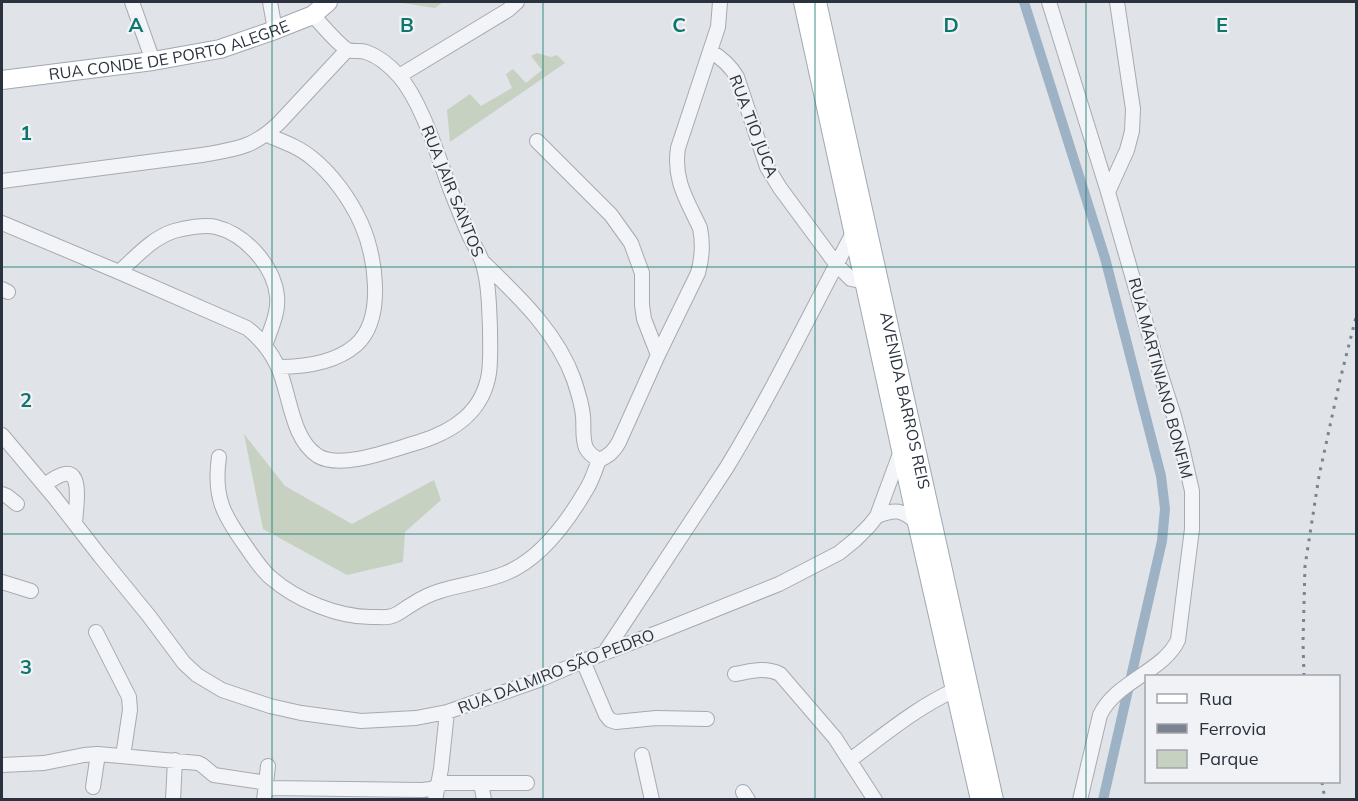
<svg xmlns="http://www.w3.org/2000/svg" width="1358" height="801" font-family="Mulish,sans-serif">
  <rect width="100%" height="100%" fill="#e0e3e8"/>
  <path fill="#c6d1c2" d="M 396,2 L 443,2 L 435,8 Z
    M 537,53 L 551,57 L 557,55 L 565,63 L 450,142 L 447,110 L 470,94 L 481,106 L 512,88 L 506,74 L 513,69 L 526,83 L 542,70 L 531,56 Z
    M 244,434 L 285,486 L 352,524 L 434,480 L 441,500 L 405,532 L 403,562 L 347,575 L 263,529 Z"/>
  <g fill="none" stroke-linecap="round" stroke-linejoin="round">
    <path stroke="#9eb2c6" stroke-width="10" d="M 1024,2 L 1105,258 L 1161,476 L 1165,509 L 1162,541 L 1103,800"/>
    <defs>
      <path id="minor" d="M 132,2 L 153,61
        M 270,2 L 275,30
        M 1049,2 L 1108,192 L 1159,369 L 1174,416 L 1181,443 L 1192,491 L 1192,529 L 1178,640 C 1164,671 1115,682 1100,715 L 1080,800
        M 710,51 C 722,58 730,65 737,77 L 767,167 L 780,188 L 836,264 L 851,279 L 865,282
        M 399,76 L 508,10 L 517,2
        M 267,135 C 282,141 299,147 312,158 C 332,174 350,199 361,223 C 375,255 386,318 356,345 C 335,363 304,367 278,367
        M 537,141 L 611,215 L 631,243 L 642,273 L 642,305 L 644,319 L 658,355
        M 2,181 L 202,155 C 236,149 253,148 279,123 L 347,50
        M 1108,192 L 1127,150 L 1132,131 L 1133,109 L 1117,2
        M 2,223 L 119,272 L 247,328 C 260,338 271,352 278,367 C 290,393 291,439 318,456 C 342,470 394,449 419,442 C 454,431 483,412 489,373 C 491,358 490,343 490,328 C 489,306 489,282 482,261 C 479,253 474,245 470,237 C 463,222 457,206 451,191 C 438,157 422,102 399,76 C 390,66 378,56 366,52 C 360,50 353,52 348,50 C 341,47 319,22 313,15
        M 482,261 C 518,296 557,332 574,380 C 578,392 582,404 583,416 C 584,426 582,439 586,448 C 589,454 594,457 599,460
        M 119,272 C 136,257 152,238 174,231 C 184,228 206,224 216,227 C 245,234 274,266 277,296 C 279,313 270,330 265,346
        M 2,289 L 8,292
        M 2,435 L 55,498 L 100,556 L 149,616 L 184,663 L 197,675 L 222,690 L 270,706 L 301,713 L 361,721 L 416,718 L 447,712 L 539,680 L 583,661 L 662,631 L 779,584 L 839,553 L 855,540 L 869,526 L 877,516 L 901,451
        M 219,457 C 213,498 224,516 247,548 C 254,558 261,569 270,577 C 296,600 339,618 374,617 C 379,617 386,618 392,616 C 399,614 405,608 411,605 C 420,599 430,594 440,591 C 462,584 485,582 506,573 C 540,559 568,521 586,490 C 592,481 595,470 599,460 C 609,456 614,451 619,442 L 658,355 L 698,273 C 702,259 703,243 700,228 C 687,200 673,180 678,148 L 718,27 L 720,2
        M 45,485 C 85,453 77,497 75,523
        M 2,494 L 7,496 L 17,504
        M 877,516 C 895,509 902,509 917,523
        M 2,582 L 31,591
        M 96,632 L 129,697 L 130,710 L 123,756
        M 605,652 L 727,467 C 773,391 812,310 854,231
        M 583,661 L 606,715 L 610,720 L 616,722 L 656,718 L 707,719
        M 735,674 C 752,671 765,667 780,674 L 835,738 L 875,800
        M 642,755 L 652,800
        M 850,760 C 884,735 917,707 955,690
        M 2,765 L 44,763 L 84,755 L 98,754 L 198,763 L 202,765 L 214,775 L 261,782 L 270,788 L 422,790 L 431,789 L 444,783 L 527,783
        M 481,783 L 484,800
        M 93,787 L 98,754
        M 743,792 L 748,800
        M 173,800 L 175,760
        M 264,800 L 268,766
        M 435,800 L 441,769 L 447,712"/>
      <g id="major">
        <path d="M 803,2 L 917,523 L 980,800"/>
        <path id="s1" d="M 817,2 L 994,800"/>
        <path id="s2" d="M 2,80 L 153,61 L 220,49 L 275,30 L 313,15 L 328,2"/>
      </g>
    </defs>
    <use href="#minor" stroke="#a6aab2" stroke-width="16"/>
    <use href="#major" stroke="#a0a8b3" stroke-width="20"/>
    <use href="#minor" stroke="#f3f4f7" stroke-width="14"/>
    <use href="#major" stroke="#fff" stroke-width="18"/>
    <path stroke="#7b8391" stroke-width="3" stroke-dasharray="3 6" stroke-linecap="butt" d="M 1304,676 L 1303,642 L 1305,566 L 1319,476 L 1340,380 L 1356,317
      M 1322,782 L 1325,800"/>
  </g>
  <path fill="none" stroke="#0f766e" stroke-width="1.5" stroke-opacity="0.55" d="M 272,2 L 272,800M 543,2 L 543,800M 815,2 L 815,800M 1086,2 L 1086,800M 2,267 L 1356,267M 2,534 L 1356,534"/>
  <g text-anchor="middle" dominant-baseline="central" stroke-width="4.5" stroke-linejoin="round" paint-order="stroke">
    <g font-size="16" fill="#2a323e" stroke="#f0f2f6">
      <text stroke="none"><textPath href="#s2" startOffset="170">RUA CONDE DE PORTO ALEGRE</textPath></text>
      <text transform="translate(754 126) rotate(69)">RUA TIO JUCA</text>
      <text transform="translate(453 191) rotate(68)">RUA JAIR SANTOS</text>
      <text transform="translate(1161 378) rotate(75)">RUA MARTINIANO BONFIM</text>
      <text stroke="none"><textPath href="#s1" startOffset="408">AVENIDA BARROS REIS</textPath></text>
      <text transform="translate(556 671) rotate(-21)">RUA DALMIRO SÃO PEDRO</text>
    </g>
  </g>
  <g font-size="20" text-anchor="middle" font-weight="bold" fill="#0f766e" stroke="#f0f2f6" stroke-width="4.5" stroke-linejoin="round" paint-order="stroke">
    <text x="136" y="32">A</text>
    <text x="407" y="32">B</text>
    <text x="679" y="32">C</text>
    <text x="951" y="32">D</text>
    <text x="1222" y="32">E</text>
    <text x="26" y="140">1</text>
    <text x="26" y="407">2</text>
    <text x="26" y="674">3</text>
  </g>
  <rect width="1358" height="801" fill="none" stroke="#2a323e" stroke-width="6"/>
  <rect x="1145" y="675" width="195" height="108" fill="#f0f2f6" stroke="#a1a5ac" stroke-width="1.5"/>
  <rect x="1157" y="694" width="30" height="9" fill="#ffffff" stroke="#a1a5ac" stroke-width="1.5"/>
  <text x="1199" y="705" font-size="18" fill="#2a323e">Rua</text>
  <rect x="1157" y="724" width="30" height="9" fill="#7b8391" stroke="#a1a5ac" stroke-width="1.5"/>
  <text x="1199" y="735" font-size="18" fill="#2a323e">Ferrovia</text>
  <rect x="1157" y="750" width="30" height="18" fill="#c6d1c2" stroke="#a1a5ac" stroke-width="1.5"/>
  <text x="1199" y="765" font-size="18" fill="#2a323e">Parque</text>
</svg>
